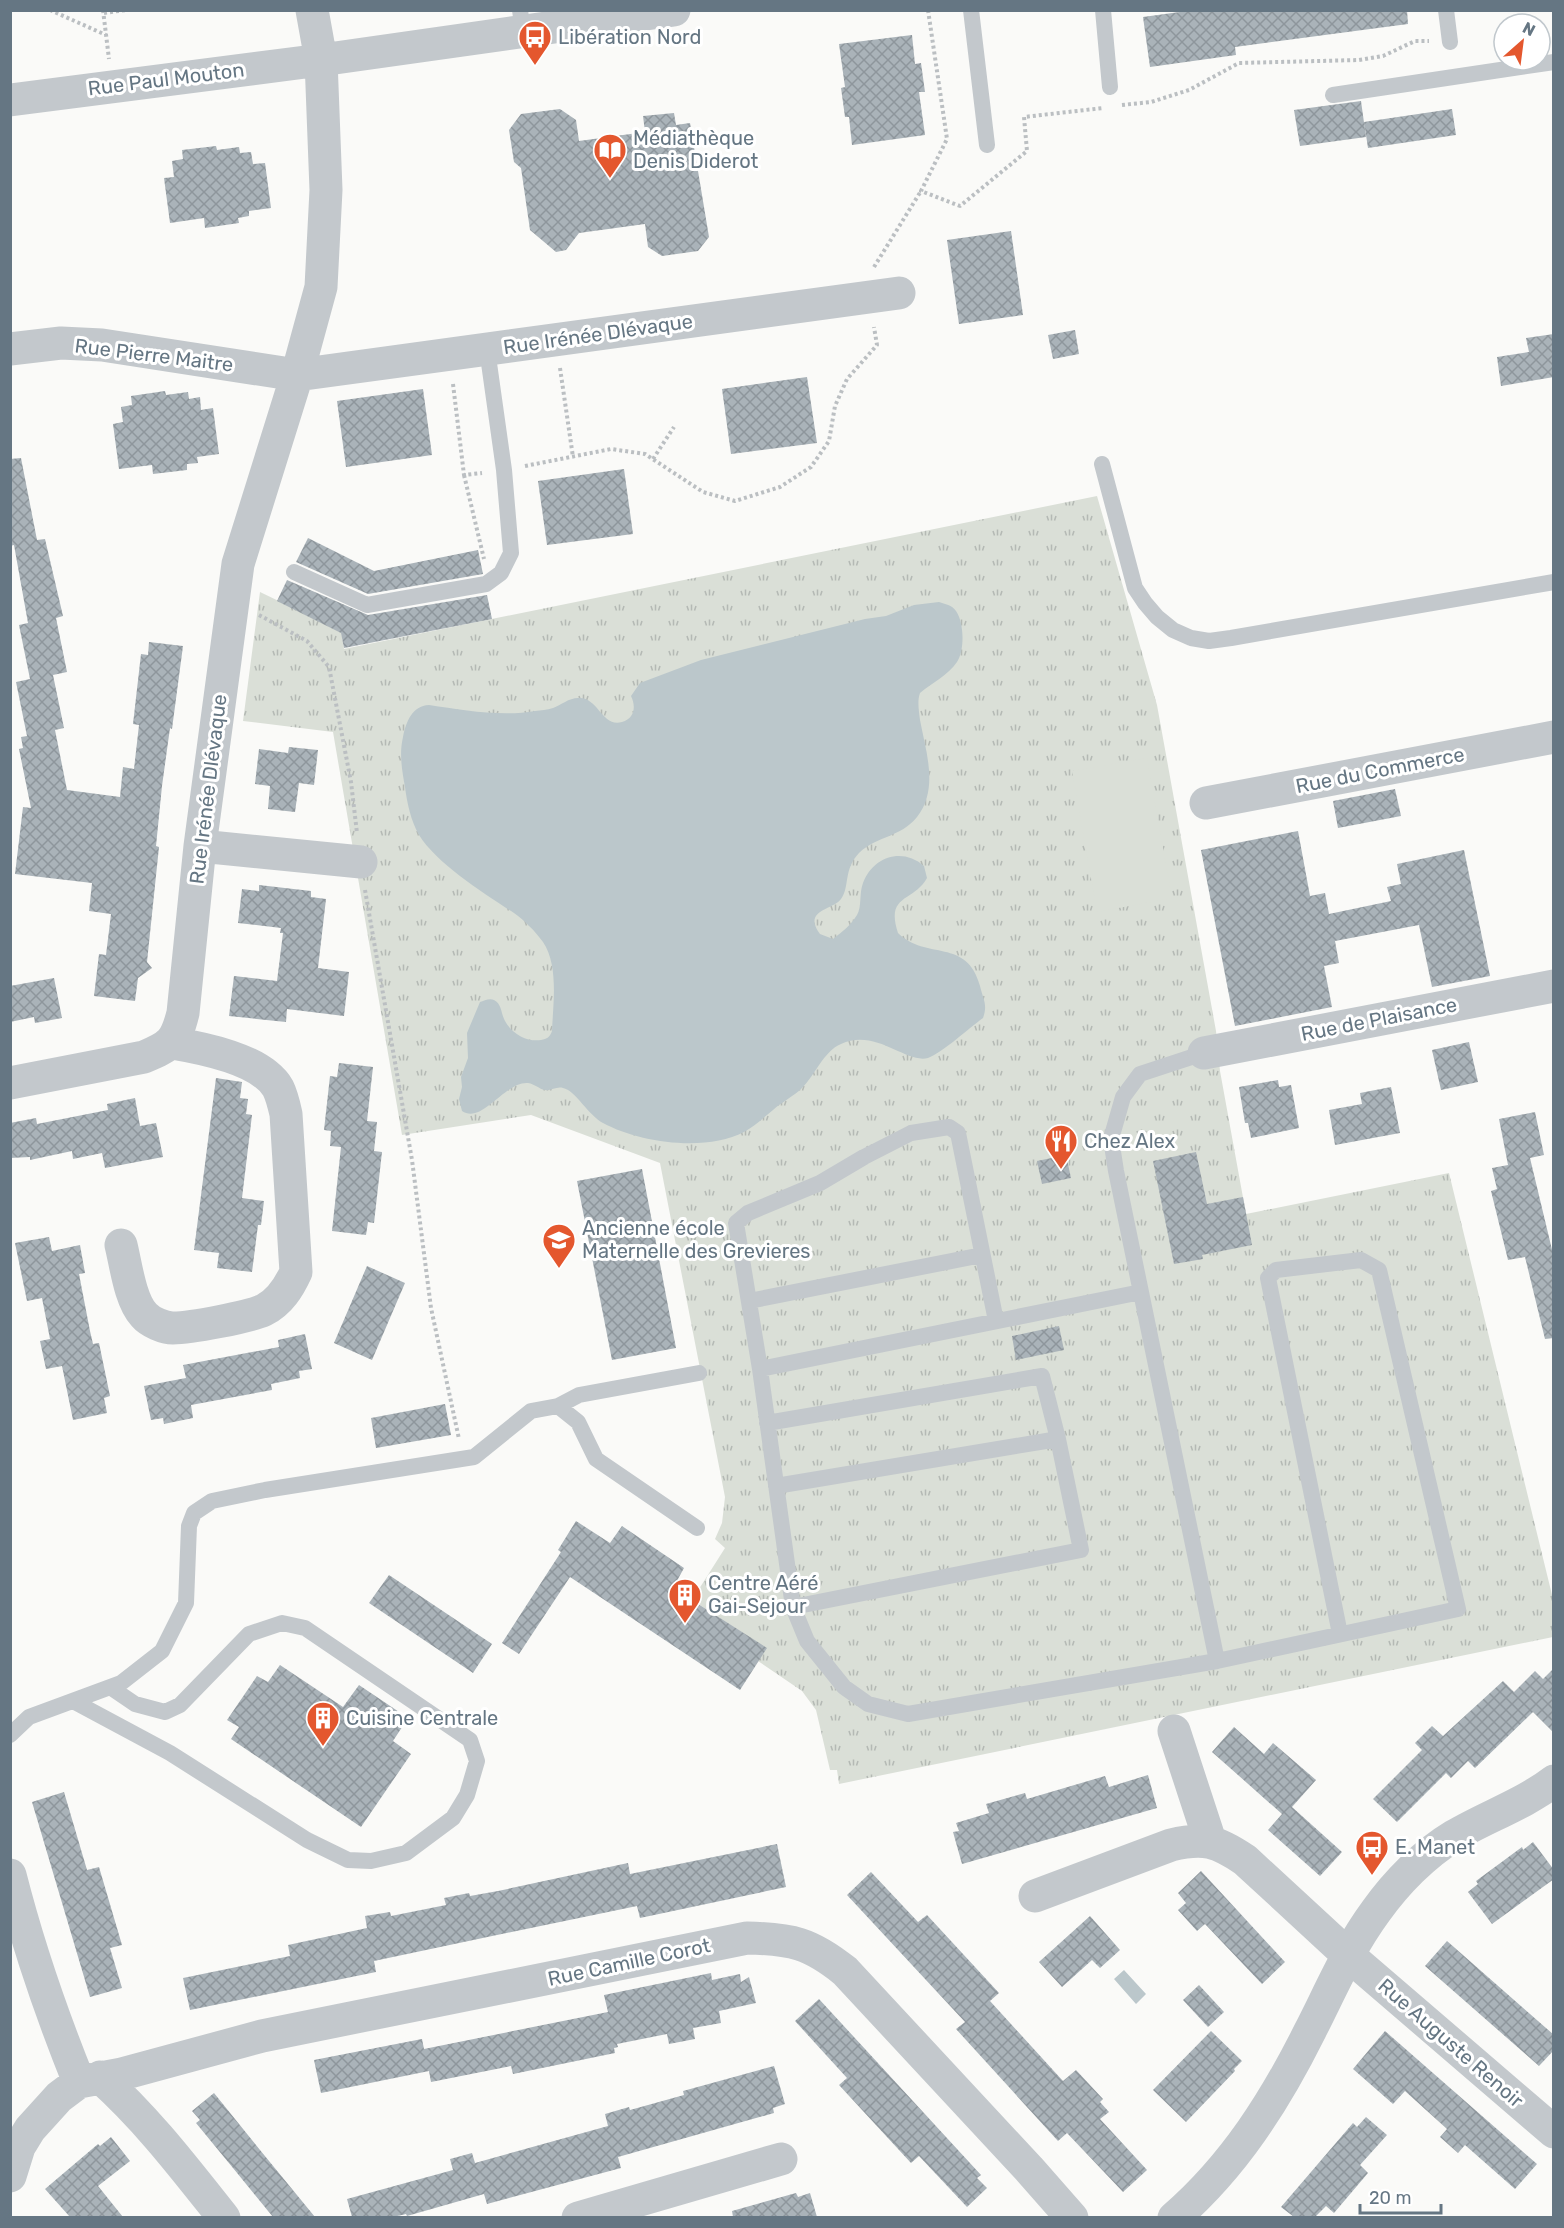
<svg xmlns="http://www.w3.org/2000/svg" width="1564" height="2228" font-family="Rubik,sans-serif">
  <defs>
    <pattern id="park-tufts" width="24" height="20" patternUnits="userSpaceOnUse" patternTransform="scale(1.5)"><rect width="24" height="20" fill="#dadfd7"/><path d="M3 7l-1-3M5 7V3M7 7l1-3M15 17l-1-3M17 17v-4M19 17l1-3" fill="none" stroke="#b4b9b4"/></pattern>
    <pattern id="building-cross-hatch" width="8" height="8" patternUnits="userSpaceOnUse" patternTransform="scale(1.5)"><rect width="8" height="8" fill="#aab3b9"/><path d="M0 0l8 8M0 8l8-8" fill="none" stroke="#8e969c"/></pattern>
  </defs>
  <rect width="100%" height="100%" fill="#fafaf8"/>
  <path fill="url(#park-tufts)" d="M 1097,496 L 1157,705 L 1216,1031 L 1220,1071 L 1246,1214 L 1449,1173 L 1553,1599 L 1553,1637 L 839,1784 L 837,1770 L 830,1770 L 816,1710 L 802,1691 L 758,1661 L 766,1648 L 692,1600 L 725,1548 L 715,1539 L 722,1523 L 725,1497 L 660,1163 L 531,1115 L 402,1135 L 333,732 L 243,721 L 260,592 L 341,631 L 344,649 Z"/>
  <path fill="#dadfd7" d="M 1147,758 L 1172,898 L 1097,912 L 1072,771 Z"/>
  <path fill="#bbc7cb" d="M 939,602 C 945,604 952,605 956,611 C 964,622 965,650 957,662 C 948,675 932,683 920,693 C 917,701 919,711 920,720 C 926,752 939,789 917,817 C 900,838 878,835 859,853 C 843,870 850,887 841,899 C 833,910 802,910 820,934 L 833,939 C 842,932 851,925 857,915 C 862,907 859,893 863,883 C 873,856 903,847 924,866 L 927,878 C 914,902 885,894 898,933 C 926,961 967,937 980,986 C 983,999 988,1005 983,1018 C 969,1028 942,1053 928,1058 C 906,1064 876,1028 841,1044 C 824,1051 815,1075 802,1088 C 794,1096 782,1102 773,1110 C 764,1117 755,1126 744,1132 C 706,1152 640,1143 603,1123 C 589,1116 575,1090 563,1088 C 557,1086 551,1091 545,1090 C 539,1089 535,1084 528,1083 C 505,1081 482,1125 462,1111 L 459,1099 L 462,1087 L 461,1077 L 468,1058 L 467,1033 L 480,1002 C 484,1001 489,998 494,1000 C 502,1004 501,1014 505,1021 C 512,1034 527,1042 541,1040 C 547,1039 550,1037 552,1031 C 553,1004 559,966 543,942 C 535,931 525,921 514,913 C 485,894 437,864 419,835 C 411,821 407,803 405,787 C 402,770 399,754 403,737 C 406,722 412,706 429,705 C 463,710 501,717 535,711 C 541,710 547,710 553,708 C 561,705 569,698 578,698 C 598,696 602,728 622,722 C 635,718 636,706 631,696 L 640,683 L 701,660 L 865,619 L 886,616 L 914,605 Z
    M 1124,1970 L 1146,1994 L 1136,2004 L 1114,1979 Z"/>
  <path fill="url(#building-cross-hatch)" d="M 1194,10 L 1407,10 L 1408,24 L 1235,47 L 1236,55 L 1150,67 L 1143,17 Z
    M 912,35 L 915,64 L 921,63 L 925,92 L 919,92 L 925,135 L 852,145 L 849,117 L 845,117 L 841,88 L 845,87 L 839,44 Z
    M 1361,101 L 1366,137 L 1300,146 L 1294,110 Z
    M 560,109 L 576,120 L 579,141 L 645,132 L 643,116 L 674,113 L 676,125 L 690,123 L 709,237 L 698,251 L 662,256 L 648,247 L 645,224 L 579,233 L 566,250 L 556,252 L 530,230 L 521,168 L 514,162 L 509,130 L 521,114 Z
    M 1452,109 L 1456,135 L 1368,148 L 1364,122 Z
    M 216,146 L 217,150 L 239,147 L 240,153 L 251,152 L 253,164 L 265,163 L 271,208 L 249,211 L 249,216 L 238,218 L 239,223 L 205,228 L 204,218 L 170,223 L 164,178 L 174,177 L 172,161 L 183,159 L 182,150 Z
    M 1011,231 L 1023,315 L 959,324 L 947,240 Z
    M 1075,330 L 1079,354 L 1053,359 L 1048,335 Z
    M 1554,334 L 1554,377 L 1501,386 L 1497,357 L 1529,352 L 1526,338 Z
    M 807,377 L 817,443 L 731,454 L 722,389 Z
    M 423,389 L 432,455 L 346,467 L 337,401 Z
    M 165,391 L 166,395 L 188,392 L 189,399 L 200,397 L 201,410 L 213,408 L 219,454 L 197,457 L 198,463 L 187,464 L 187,470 L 153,474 L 152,465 L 119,469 L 113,424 L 123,422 L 121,407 L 132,405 L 131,396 Z
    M 21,458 L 37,540 L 45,539 L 63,616 L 56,618 L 67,672 L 53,675 L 64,728 L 55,730 L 67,790 L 120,797 L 123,767 L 134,769 L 139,725 L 133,724 L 141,654 L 148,655 L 149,642 L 183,646 L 172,729 L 170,728 L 162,786 L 156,846 L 159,847 L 147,962 L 152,968 L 138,978 L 135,1001 L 94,996 L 99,954 L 106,955 L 111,914 L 89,911 L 92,883 L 15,874 L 23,807 L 31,808 L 19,749 L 23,748 L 21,737 L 27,736 L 16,682 L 30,679 L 19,625 L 28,623 L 14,545 L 10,546 L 10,459 Z
    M 624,469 L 633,534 L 547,545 L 538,481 Z
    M 308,538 L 374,571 L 478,550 L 483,574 L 368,594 L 296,562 Z
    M 287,580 L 368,615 L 487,595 L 492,619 L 344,648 L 341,633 L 277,601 Z
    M 289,747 L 318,750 L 314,785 L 299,783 L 295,812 L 268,809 L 270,786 L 255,784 L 259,749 L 288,753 Z
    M 1395,789 L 1401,816 L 1338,828 L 1333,801 Z
    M 1298,831 L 1310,896 L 1325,893 L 1329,914 L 1391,901 L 1387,887 L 1401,884 L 1397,864 L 1464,850 L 1490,976 L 1432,987 L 1419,925 L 1335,941 L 1339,963 L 1324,966 L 1332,1007 L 1235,1026 L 1201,850 Z
    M 259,885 L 311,891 L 311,897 L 326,899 L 318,968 L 349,972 L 344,1016 L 287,1009 L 286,1022 L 229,1016 L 234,976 L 277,981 L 283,933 L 280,933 L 281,928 L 238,923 L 242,889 L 259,891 Z
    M 54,978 L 62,1018 L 35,1023 L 34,1017 L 10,1022 L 10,986 Z
    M 1469,1042 L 1478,1082 L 1441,1090 L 1432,1050 Z
    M 339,1063 L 373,1067 L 367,1121 L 377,1122 L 374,1151 L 382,1152 L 374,1223 L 368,1222 L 366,1235 L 332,1231 L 341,1147 L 330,1146 L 331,1131 L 324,1130 L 330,1076 L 337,1077 Z
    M 216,1078 L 242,1082 L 240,1098 L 248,1099 L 246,1114 L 252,1115 L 242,1198 L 264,1201 L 261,1225 L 258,1225 L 252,1272 L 217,1268 L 219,1253 L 194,1250 Z
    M 1278,1080 L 1279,1087 L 1291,1085 L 1299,1128 L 1251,1138 L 1248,1123 L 1245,1123 L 1239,1087 Z
    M 1391,1087 L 1400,1133 L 1335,1145 L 1329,1110 L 1362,1104 L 1360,1093 Z
    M 135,1098 L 140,1126 L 156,1123 L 163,1157 L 105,1168 L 102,1153 L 73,1159 L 72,1151 L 30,1160 L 30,1157 L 10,1158 L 10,1123 L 36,1118 L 37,1124 L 108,1110 L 107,1104 Z
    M 1535,1112 L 1544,1155 L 1530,1158 L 1554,1258 L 1554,1338 L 1545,1339 L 1525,1257 L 1508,1260 L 1491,1191 L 1497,1189 L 1492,1168 L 1508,1165 L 1499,1119 Z
    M 1196,1152 L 1207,1204 L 1243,1197 L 1252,1245 L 1202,1255 L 1203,1259 L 1174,1264 L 1153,1161 Z
    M 1066,1155 L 1071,1178 L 1042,1184 L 1037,1161 Z
    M 642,1169 L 676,1348 L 612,1360 L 577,1181 Z
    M 49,1237 L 52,1251 L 80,1245 L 85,1273 L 79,1274 L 90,1331 L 93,1344 L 99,1343 L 110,1396 L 104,1398 L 107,1413 L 73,1420 L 62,1366 L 46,1369 L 40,1341 L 50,1339 L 42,1298 L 27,1301 L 15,1243 Z
    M 367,1266 L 405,1283 L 372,1360 L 334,1343 Z
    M 1059,1326 L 1064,1350 L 1016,1360 L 1012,1336 Z
    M 305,1334 L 312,1369 L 299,1371 L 300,1378 L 271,1384 L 272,1390 L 191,1405 L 193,1418 L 164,1424 L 163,1418 L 151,1420 L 144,1386 L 186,1378 L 183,1365 L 279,1347 L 278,1340 Z
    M 445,1404 L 451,1435 L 376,1448 L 371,1418 Z
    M 576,1521 L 610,1543 L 622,1526 L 684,1568 L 673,1588 L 767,1648 L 740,1690 L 570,1577 L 519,1654 L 502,1643 L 561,1552 L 558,1550 Z
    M 389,1575 L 492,1644 L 473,1673 L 369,1603 Z
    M 280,1665 L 343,1707 L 359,1685 L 408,1718 L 393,1741 L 411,1754 L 361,1827 L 231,1739 L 239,1727 L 227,1720 L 257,1676 L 268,1682 Z
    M 1554,1668 L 1554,1733 L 1533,1712 L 1475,1768 L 1468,1761 L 1451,1778 L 1446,1773 L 1397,1822 L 1373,1799 L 1422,1750 L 1415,1743 L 1432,1726 L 1443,1736 L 1503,1681 L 1514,1692 L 1535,1671 L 1543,1679 Z
    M 1234,1727 L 1264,1754 L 1273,1743 L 1316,1780 L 1292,1807 L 1342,1852 L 1320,1876 L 1268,1830 L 1282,1814 L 1212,1752 Z
    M 1148,1775 L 1157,1808 L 962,1864 L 953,1832 L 959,1831 L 956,1823 L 989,1813 L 986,1804 L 1025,1793 L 1027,1799 L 1105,1776 L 1109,1787 Z
    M 64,1792 L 87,1870 L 99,1867 L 122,1945 L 110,1948 L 122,1988 L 90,1997 L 32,1802 Z
    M 1533,1842 L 1554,1870 L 1554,1879 L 1492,1924 L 1468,1892 L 1478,1884 L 1476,1881 L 1522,1847 L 1523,1850 Z
    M 777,1844 L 786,1887 L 640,1918 L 637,1906 L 478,1939 L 374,1961 L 376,1972 L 190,2010 L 183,1978 L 290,1956 L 288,1945 L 367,1928 L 365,1916 L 390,1912 L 391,1916 L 446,1905 L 444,1898 L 469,1893 L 470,1896 L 498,1891 L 628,1863 L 630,1874 Z
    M 1201,1871 L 1285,1962 L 1262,1984 L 1205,1924 L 1197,1931 L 1178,1910 L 1186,1903 L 1178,1893 Z
    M 871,1872 L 918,1922 L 927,1915 L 999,1993 L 990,2001 L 1063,2081 L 1076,2070 L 1103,2099 L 1100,2102 L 1109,2112 L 1100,2119 L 1147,2170 L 1123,2192 L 1067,2133 L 1058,2141 L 956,2029 L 965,2022 L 847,1895 Z
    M 1090,1916 L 1120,1950 L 1100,1968 L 1092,1960 L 1062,1987 L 1039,1962 Z
    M 1447,1941 L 1554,2035 L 1554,2050 L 1539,2066 L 1425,1966 Z
    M 711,1973 L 712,1980 L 740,1974 L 741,1982 L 749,1977 L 756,2003 L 719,2011 L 721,2023 L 693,2028 L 695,2039 L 669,2044 L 667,2034 L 617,2044 L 618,2047 L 614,2048 L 615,2053 L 513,2074 L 511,2066 L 431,2082 L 429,2071 L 321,2093 L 314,2060 L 422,2039 L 424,2049 L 608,2012 L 604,1995 Z
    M 1199,1985 L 1224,2012 L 1208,2027 L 1183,2000 Z
    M 819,1999 L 981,2175 L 977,2178 L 987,2188 L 967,2207 L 919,2156 L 911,2163 L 839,2085 L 847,2078 L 795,2021 Z
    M 1211,2031 L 1242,2061 L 1234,2069 L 1235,2071 L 1186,2122 L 1153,2090 Z
    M 1385,2031 L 1537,2164 L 1515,2189 L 1465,2145 L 1458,2153 L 1440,2137 L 1447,2129 L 1405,2091 L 1393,2104 L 1353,2069 Z
    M 774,2066 L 785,2104 L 773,2108 L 774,2113 L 618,2157 L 621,2168 L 487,2204 L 484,2194 L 407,2216 L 406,2214 L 393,2217 L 352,2217 L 347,2199 L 453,2170 L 450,2159 L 472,2153 L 475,2163 L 608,2126 L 605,2114 L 629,2107 L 630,2110 L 684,2095 L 683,2091 Z
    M 214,2093 L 260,2150 L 315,2217 L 273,2217 L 233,2168 L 196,2123 L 200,2120 L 192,2111 Z
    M 1366,2117 L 1387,2135 L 1360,2165 L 1368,2173 L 1334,2213 L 1326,2206 L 1315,2217 L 1294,2217 L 1281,2207 L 1353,2123 L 1357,2127 Z
    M 111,2137 L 130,2161 L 98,2186 L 123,2217 L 70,2217 L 45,2189 L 98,2144 L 100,2146 Z
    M 796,2193 L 798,2197 L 810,2193 L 817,2217 L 733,2217 L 732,2211 Z"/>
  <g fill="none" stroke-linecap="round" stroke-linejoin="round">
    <path stroke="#bbbfc2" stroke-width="4" stroke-dasharray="3 3" stroke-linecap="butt" d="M 50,10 L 106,35
      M 103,10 L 109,59
      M 928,10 L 947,139 L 921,191 L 960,206 L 1027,151 L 1024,117 L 1103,108
      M 104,13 L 126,10
      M 1122,105 L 1151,102 L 1189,90 L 1239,63 L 1359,60 L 1383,56 L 1415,41 L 1429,41
      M 874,267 L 921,191
      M 560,368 L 573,457
      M 453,384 L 464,475 L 482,473
      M 653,459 L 674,427
      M 525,466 L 611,449 L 645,454 L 703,492 L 735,501 L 780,487 L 811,467 L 829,441 L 835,406 L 847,379 L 877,345 L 874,327
      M 464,475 L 484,559
      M 259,615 L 307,641 L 329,667 L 351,782 L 357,833
      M 365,890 L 412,1160 L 431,1308 L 459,1439"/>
    <path stroke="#c3c8cc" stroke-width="16" d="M 520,10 L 523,32
      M 971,10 L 987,145
      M 1103,10 L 1110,87
      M 1446,10 L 1450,42
      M 1333,95 L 1554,62
      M 1102,464 L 1135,588 L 1145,603 L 1157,617 L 1173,630 L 1191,638 L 1209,641 L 1231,638 L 1554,582
      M 294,572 L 367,605 L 486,584 L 501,573 L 511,553 L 504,470 L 487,349
      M 749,1301 L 982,1255
      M 996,1321 L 958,1133 L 949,1127 L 911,1133 L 864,1157 L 820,1183 L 748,1213 L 736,1223 L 760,1369 L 793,1607 L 807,1641 L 844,1687 L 868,1704 L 908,1714 L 1217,1661 L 1116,1171 L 1111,1139 L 1123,1097 L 1140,1074 L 1204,1053
      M 760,1369 L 1141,1292
      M 558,1406 L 578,1422 L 596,1459 L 697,1528
      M 767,1423 L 1042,1376 L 1058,1439 L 1081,1550 L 793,1607
      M 776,1486 L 1058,1439
      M 1217,1661 L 1458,1609 L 1379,1270 L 1361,1260 L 1276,1270 L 1268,1278 L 1340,1634
      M 73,1701 L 170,1753 L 307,1840 L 348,1860 L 371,1861 L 406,1853 L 453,1818 L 467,1795 L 477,1761 L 470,1740 L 305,1628 L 282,1623 L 249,1634 L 180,1705 L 165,1712 L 135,1704 L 110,1687
      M 10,1735 L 29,1717 L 121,1683 L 162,1651 L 186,1603 L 189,1526 L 194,1513 L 212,1501 L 265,1490 L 474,1457 L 531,1411 L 558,1406 L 579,1395 L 699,1373"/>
    <path stroke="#c3c8cc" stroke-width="33" d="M 10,100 L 321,60 L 674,10
      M 10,349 L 61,343 L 102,345 L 297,375 L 899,293
      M 1206,803 L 1554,737
      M 200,846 L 361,862
      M 1204,1053 L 1554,986
      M 10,1083 L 144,1057 C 171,1046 176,1041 183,1013 L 200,846 L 238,564 L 297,375 L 321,287 L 326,190 L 321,60 L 312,10
      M 121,1245 C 126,1265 130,1300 144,1315 C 150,1322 164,1328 173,1328 C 190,1328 249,1317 264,1310 C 280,1302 289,1287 296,1272 L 286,1114 C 284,1105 282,1096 278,1088 C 261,1059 202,1048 172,1043
      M 1174,1731 L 1210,1841
      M 10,1875 C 28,1946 52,2015 79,2082
      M 1035,1896 L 1171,1845 C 1204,1837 1217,1841 1245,1860 L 1348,1955 L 1554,2132
      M 100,2077 C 147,2119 185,2169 224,2218
      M 10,2176 L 19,2147 L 30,2129 L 59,2097 L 79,2082 L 122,2074 L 262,2036 L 747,1938 C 792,1939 810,1943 845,1971 L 1029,2169 L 1072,2218
      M 578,2218 L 781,2159
      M 1174,2218 C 1234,2166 1275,2101 1310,2031 C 1331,1990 1348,1949 1376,1911 C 1396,1883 1424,1854 1454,1836 C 1486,1817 1524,1804 1554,1781"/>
  </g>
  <defs>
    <symbol id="bus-pin" viewBox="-11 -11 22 30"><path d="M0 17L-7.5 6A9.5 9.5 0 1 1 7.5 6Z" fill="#e4572e" stroke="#fff"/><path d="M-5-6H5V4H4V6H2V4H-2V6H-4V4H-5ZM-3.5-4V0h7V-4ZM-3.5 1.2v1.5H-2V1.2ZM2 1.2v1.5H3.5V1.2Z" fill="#fff"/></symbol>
    <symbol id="library-pin" viewBox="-11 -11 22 30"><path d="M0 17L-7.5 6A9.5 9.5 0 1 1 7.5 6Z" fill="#e4572e" stroke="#fff"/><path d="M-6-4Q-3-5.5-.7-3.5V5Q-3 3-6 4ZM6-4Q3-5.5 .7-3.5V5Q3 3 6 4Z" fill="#fff"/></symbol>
    <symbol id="restaurant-pin" viewBox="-11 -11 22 30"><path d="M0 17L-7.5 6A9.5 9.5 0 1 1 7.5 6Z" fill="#e4572e" stroke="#fff"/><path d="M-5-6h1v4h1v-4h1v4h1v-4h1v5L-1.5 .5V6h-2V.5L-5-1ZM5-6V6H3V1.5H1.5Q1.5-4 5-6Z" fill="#fff"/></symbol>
    <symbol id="school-pin" viewBox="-11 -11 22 30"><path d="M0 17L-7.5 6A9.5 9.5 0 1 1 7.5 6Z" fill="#e4572e" stroke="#fff"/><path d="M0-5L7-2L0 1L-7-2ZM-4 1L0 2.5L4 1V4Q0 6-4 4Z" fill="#fff"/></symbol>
    <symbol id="building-pin" viewBox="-11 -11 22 30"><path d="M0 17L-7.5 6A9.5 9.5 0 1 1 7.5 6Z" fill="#e4572e" stroke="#fff"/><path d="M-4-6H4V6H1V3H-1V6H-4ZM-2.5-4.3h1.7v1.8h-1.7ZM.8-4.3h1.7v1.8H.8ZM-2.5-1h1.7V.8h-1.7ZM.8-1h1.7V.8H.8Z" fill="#fff"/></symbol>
  </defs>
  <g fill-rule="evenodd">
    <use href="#bus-pin" x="516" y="18" width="38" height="52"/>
    <use href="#library-pin" x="591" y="131" width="38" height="52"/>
    <use href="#restaurant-pin" x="1042" y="1122" width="38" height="52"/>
    <use href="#school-pin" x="540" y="1221" width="38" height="52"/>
    <use href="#building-pin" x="666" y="1576" width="38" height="52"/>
    <use href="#building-pin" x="304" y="1699" width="38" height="52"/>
    <use href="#bus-pin" x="1353" y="1828" width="38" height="52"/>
  </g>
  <g text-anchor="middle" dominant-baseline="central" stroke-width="6" stroke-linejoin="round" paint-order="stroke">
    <g font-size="20" fill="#657683" stroke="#fff" text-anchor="start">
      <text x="558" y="37">Libération Nord</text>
      <text x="633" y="138">Médiathèque<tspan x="633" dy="23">Denis Diderot</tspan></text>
      <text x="1084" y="1141">Chez Alex</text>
      <text x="582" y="1228">Ancienne école<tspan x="582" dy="23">Maternelle des Grevieres</tspan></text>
      <text x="708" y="1583">Centre Aéré<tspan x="708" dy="23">Gai-Sejour</tspan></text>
      <text x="346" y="1718">Cuisine Centrale</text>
      <text x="1395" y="1847">E. Manet</text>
    </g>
    <g font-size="20" fill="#657683" stroke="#fff">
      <text transform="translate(166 79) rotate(-7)">Rue Paul Mouton</text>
      <text transform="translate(598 334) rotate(-8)">Rue Irénée Dlévaque</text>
      <text transform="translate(154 355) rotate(7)">Rue Pierre Maitre</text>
      <text transform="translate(1380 770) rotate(-11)">Rue du Commerce</text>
      <text transform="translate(208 789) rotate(-83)">Rue Irénée Dlévaque</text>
      <text transform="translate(1379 1019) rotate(-11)">Rue de Plaisance</text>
      <text transform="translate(629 1962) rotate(-12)">Rue Camille Corot</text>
      <text transform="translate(1451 2043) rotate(41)">Rue Auguste Renoir</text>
    </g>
  </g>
  <rect width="1564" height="2228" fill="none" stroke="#657683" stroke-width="24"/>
  <g transform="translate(1522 42) rotate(28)"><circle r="28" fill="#ffffff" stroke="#c1c8cd" stroke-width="1.5"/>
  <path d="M0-4.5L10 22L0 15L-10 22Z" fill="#e4572e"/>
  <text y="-9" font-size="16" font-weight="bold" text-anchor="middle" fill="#657683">N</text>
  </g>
  <path d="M1360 2204v9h81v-9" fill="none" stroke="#657683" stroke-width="3"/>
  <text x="1369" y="2204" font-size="18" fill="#657683" stroke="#ffffff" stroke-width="4.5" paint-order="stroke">20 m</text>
</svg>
